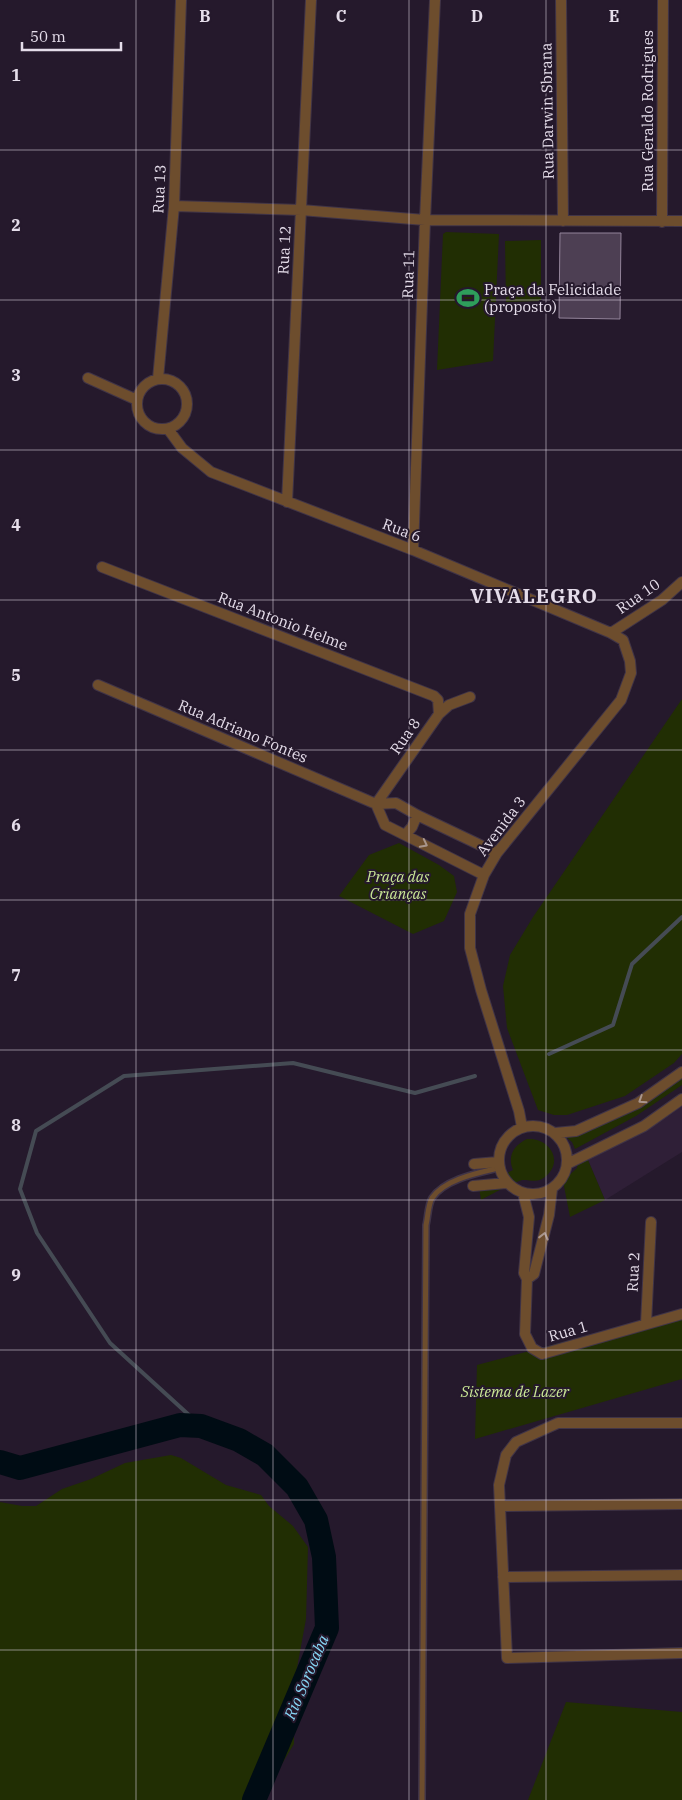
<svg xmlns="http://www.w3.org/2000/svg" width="682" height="1800" font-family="'IBM Plex Serif',serif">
  <rect width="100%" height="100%" fill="#25192c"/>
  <path fill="#2f1f37" d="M 682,1095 L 682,1152 L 605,1200 L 585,1153 L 643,1122 Z"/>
  <path fill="#212e03" d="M 446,232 L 499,234 L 493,361 L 437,370 L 443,234 Z
    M 541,240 L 541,301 L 506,302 L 505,241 Z
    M 682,699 L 682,1054 L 674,1063 L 625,1096 L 567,1115 L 554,1115 L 538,1110 L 507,1028 L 503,986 L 510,955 L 533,917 Z
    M 399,843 L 439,865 L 454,876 L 457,892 L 444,921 L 413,934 L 339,896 L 369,855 Z
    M 682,1066 L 682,1085 L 636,1116 L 575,1149 L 572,1142 L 566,1137 L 632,1101 Z
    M 527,1139 C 549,1137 565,1161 545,1177 C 538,1183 532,1180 523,1180 C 518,1180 488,1196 481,1200 L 479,1187 L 513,1170 C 507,1156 514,1145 527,1139 Z
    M 585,1153 L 605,1200 L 570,1217 L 563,1181 L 577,1168 L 578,1157 Z
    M 682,1310 L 682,1379 L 475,1439 L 477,1365 Z
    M 171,1455 L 181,1458 L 226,1485 L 261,1495 L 269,1506 L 293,1526 L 308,1547 L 306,1619 L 294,1684 L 294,1744 L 260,1800 L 0,1800 L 0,1502 L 22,1506 L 36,1506 L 62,1489 L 91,1479 L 125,1463 Z
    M 566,1702 L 682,1712 L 682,1800 L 528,1800 Z"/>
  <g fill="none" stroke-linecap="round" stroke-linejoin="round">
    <path stroke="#454b54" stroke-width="4" d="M 549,1054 L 613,1025 L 632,964 L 682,917
      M 201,1426 L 110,1343 L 37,1233 L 20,1189 L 36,1131 L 124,1076 L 293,1063 L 415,1093 L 475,1076"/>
    <path stroke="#000c14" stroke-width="24" d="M 0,1462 L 20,1468 L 180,1425 L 201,1426 L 239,1440 L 265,1455 L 297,1487 L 316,1520 L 324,1557 L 327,1628 L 254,1800"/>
  </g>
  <path fill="#4d3f53" stroke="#93849a" d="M 560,233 L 621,233 L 620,319 L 559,318 Z"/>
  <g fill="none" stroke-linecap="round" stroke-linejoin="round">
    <defs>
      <path id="service" d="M 422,1800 L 426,1225 C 428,1217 428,1205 432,1198 C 445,1179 478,1173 499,1168"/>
      <path id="minor" d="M 561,0 L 563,221
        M 174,206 L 301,210 L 425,220 L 682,221
        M 662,222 L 663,0
        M 88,378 L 137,400
        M137 404a25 25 0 1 1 50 0a25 25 0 1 1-50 0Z
        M 158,379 L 174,206 L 181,0
        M 168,429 L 182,448 L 211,472 L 413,550 L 611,633 L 623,640 L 630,661 L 631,673 L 621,700 L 497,853 L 484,875 L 470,914 L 470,948 L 481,990 L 519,1111 L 522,1127
        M 287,502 L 311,0
        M 413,550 L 425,220 L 435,0
        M 102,567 L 434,696 L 438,700 L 439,714
        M 611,633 L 662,600 L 682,582
        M 98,685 L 376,804 L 396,803 L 417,815 L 497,853
        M 376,804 L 439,714 L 449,705 L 470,697
        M 376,804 L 385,825 L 484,875
        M 406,834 L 412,827 L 417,815
        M499 1160a34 34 0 1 1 68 0a34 34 0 1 1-68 0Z
        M 555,1133 L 576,1131 L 638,1103 L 682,1072
        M 474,1164 L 498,1162
        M 567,1164 L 644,1126 L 682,1099
        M 473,1186 L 506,1183
        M 523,1193 L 529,1217 L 524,1273 L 527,1279
        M 527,1279 L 525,1334 L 532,1348 L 542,1354 L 682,1314
        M 527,1279 L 534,1274 L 549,1215 L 552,1189
        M 646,1324 L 651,1222
        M 682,1423 L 558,1423 L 516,1442 L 506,1455 L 499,1485 L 507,1658 L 682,1653
        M 500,1506 L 682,1504
        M 503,1577 L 682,1575"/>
    </defs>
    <use href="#service" stroke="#403447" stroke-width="8"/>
    <use href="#minor" stroke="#403447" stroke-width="12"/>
    <use href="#service" stroke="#6d4d2d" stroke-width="5"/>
    <use href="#minor" stroke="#6d4d2d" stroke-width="10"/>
  </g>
  <defs><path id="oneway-chevron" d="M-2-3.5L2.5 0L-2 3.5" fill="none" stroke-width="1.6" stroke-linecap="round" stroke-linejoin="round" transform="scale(1.25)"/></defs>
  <g stroke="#a9958c">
    <use href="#oneway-chevron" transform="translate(424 844) rotate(27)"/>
    <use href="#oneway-chevron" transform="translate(642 1100) rotate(147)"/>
    <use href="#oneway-chevron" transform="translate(544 1236) rotate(-76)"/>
  </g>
  <path fill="none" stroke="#e5ddea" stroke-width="1" stroke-opacity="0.55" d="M 136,0 L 136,1800M 273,0 L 273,1800M 409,0 L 409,1800M 546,0 L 546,1800M 0,150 L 682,150M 0,300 L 682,300M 0,450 L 682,450M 0,600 L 682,600M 0,750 L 682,750M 0,900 L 682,900M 0,1050 L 682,1050M 0,1200 L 682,1200M 0,1350 L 682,1350M 0,1500 L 682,1500M 0,1650 L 682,1650"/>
  <defs>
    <symbol id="stadium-bare" viewBox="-9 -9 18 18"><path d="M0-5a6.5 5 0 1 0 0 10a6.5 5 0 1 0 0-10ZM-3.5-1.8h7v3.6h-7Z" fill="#2e9e5b" stroke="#25192c" stroke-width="2.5" paint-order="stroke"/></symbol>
  </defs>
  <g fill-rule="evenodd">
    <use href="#stadium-bare" x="452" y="282" width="32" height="32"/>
  </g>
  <g text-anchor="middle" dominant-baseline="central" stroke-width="4" stroke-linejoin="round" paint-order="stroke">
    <g font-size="15" fill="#e5ddea" stroke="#25192c">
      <text transform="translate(547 111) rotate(-91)">Rua Darwin Sbrana</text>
      <text transform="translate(647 111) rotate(-90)">Rua Geraldo Rodrigues</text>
      <text transform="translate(159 189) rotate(-87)">Rua 13</text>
      <text transform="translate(284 250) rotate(-87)">Rua 12</text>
      <text transform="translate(408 274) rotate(-88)">Rua 11</text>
      <text transform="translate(402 530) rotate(21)">Rua 6</text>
      <text transform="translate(638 596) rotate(-35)">Rua 10</text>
      <text transform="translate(283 621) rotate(21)">Rua Antonio Helme</text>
      <text transform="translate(243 731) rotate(23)">Rua Adriano Fontes</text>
      <text transform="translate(405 736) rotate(-55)">Rua 8</text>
      <text transform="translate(501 826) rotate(-53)">Avenida 3</text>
      <text transform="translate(633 1272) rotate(-87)">Rua 2</text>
      <text transform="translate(568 1331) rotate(-16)">Rua 1</text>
    </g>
    <g font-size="15" fill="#e5ddea" stroke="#25192c" text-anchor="start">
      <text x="484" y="289">Praça da Felicidade<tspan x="484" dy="17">(proposto)</tspan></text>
    </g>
    <g font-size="15" font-style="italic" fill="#cae896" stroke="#25192c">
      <text x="398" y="876">Praça das<tspan x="398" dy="17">Crianças</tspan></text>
      <text x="515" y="1391">Sistema de Lazer</text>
    </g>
    <g font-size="16" font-style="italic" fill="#86d5f4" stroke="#25192c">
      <text transform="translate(306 1677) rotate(-67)">Rio Sorocaba</text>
    </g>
    <g font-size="20" font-weight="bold" letter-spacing="1" fill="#e5ddea" stroke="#25192c">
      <text x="534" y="595">VIVALEGRO</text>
    </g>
  </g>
  <g font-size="16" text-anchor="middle" font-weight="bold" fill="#e5ddea" stroke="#25192c" stroke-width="4" stroke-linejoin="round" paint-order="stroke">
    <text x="205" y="22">B</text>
    <text x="341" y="22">C</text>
    <text x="477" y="22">D</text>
    <text x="614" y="22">E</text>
    <text x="16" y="81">1</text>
    <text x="16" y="231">2</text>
    <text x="16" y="381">3</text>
    <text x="16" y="531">4</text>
    <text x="16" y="681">5</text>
    <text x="16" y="831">6</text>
    <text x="16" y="981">7</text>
    <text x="16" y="1131">8</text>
    <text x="16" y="1281">9</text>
  </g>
  <path d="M22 42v8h99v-8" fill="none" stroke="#e5ddea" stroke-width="2.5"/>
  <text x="30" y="42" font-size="15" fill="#e5ddea" stroke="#25192c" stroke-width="4" paint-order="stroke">50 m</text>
</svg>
